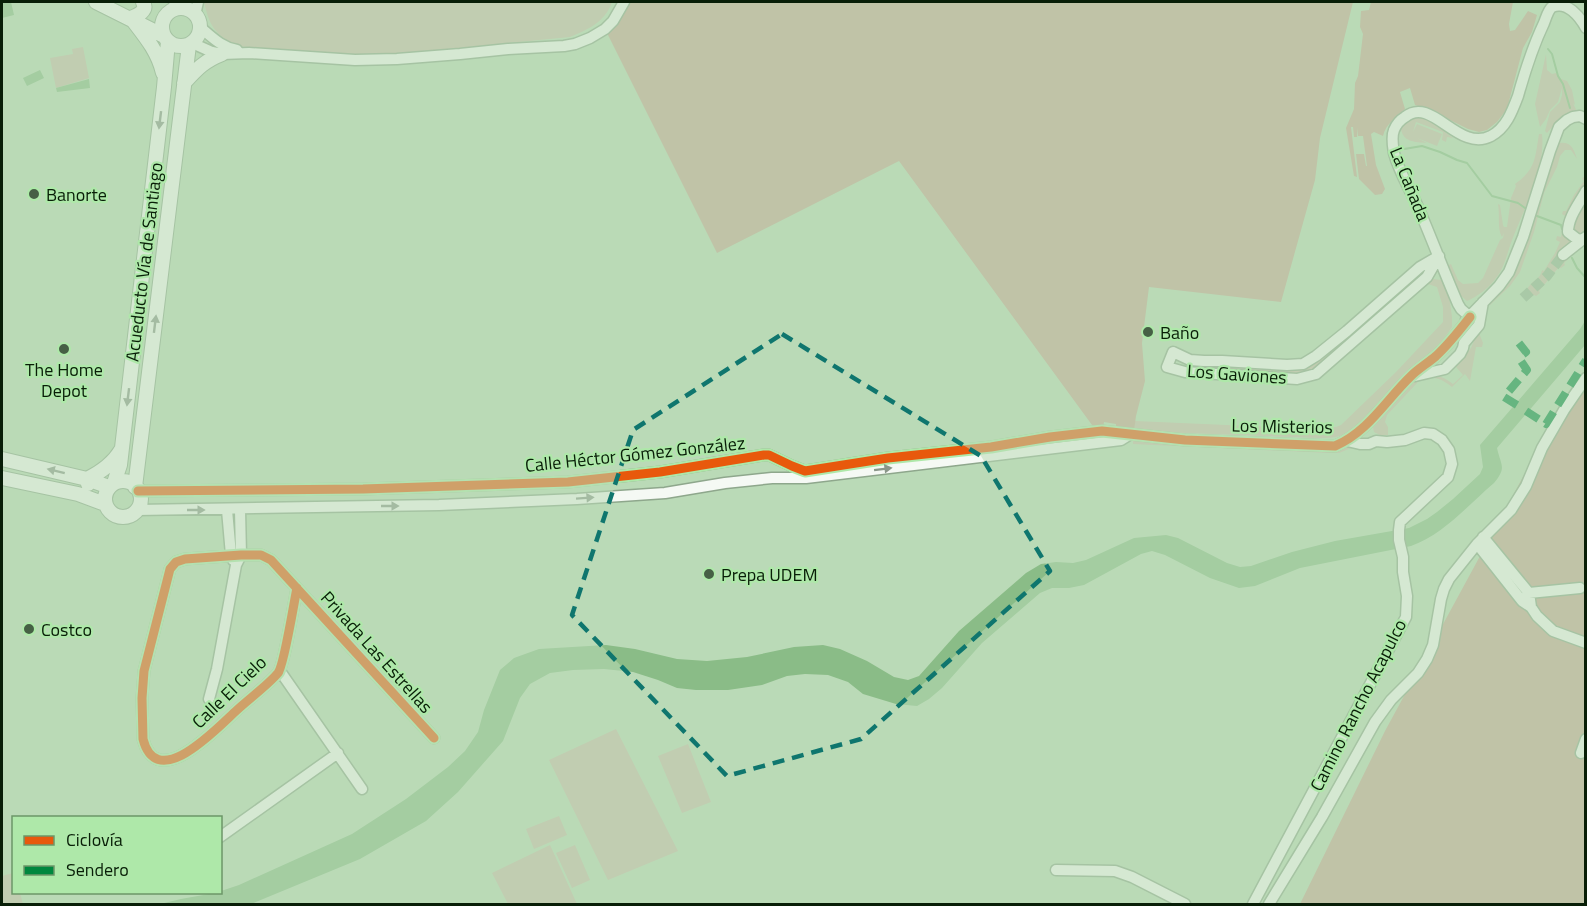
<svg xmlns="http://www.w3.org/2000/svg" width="1587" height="906" font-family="'Titillium Web',sans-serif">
  <rect width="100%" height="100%" fill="#badab7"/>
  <path fill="#cbbcaa" d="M 204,2 L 612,2 C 605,22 589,29 570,37 L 366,57 L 235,46 C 214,32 210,27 204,2 Z
    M 83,47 L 89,78 L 56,88 L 50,58 L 73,54 L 72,49 Z
    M 1546,54 L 1547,70 L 1552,74 L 1556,73 L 1561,79 L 1567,81 L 1572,90 L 1575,105 L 1573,103 L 1578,114 C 1561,117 1558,121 1547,133 L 1545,131 L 1550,112 L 1560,102 L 1562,95 L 1562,88 L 1558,102 L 1550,110 L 1546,119 L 1540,127 L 1535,104 Z
    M 1410,116 L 1428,119 L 1453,138 L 1447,137 L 1446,142 L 1442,140 L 1443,132 L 1416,122 L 1413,132 L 1417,124 L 1442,134 L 1437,146 L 1417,138 L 1427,143 C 1415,142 1402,142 1401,128 Z
    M 1539,134 L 1542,134 C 1546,168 1524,209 1512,240 C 1507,253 1505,267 1496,278 C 1490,287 1477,297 1467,301 L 1460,295 L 1447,266 L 1451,264 L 1458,280 L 1463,284 L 1478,283 L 1483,278 L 1500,240 L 1503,238 L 1504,233 L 1502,237 C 1497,229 1500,214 1498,204 L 1500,205 L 1503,225 L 1504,227 L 1507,227 L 1511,198 L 1516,186 L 1515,184 C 1536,169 1535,158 1539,134 Z
    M 1559,143 C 1571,141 1574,149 1577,159 L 1571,150 L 1565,150 L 1560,156 L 1557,167 L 1544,193 L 1534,232 L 1520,272 L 1510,286 L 1490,305 L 1489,304 L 1495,293 L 1556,145 Z
    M 1583,177 L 1586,178 L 1585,244 L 1583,243 L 1566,261 L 1564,263 L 1565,265 L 1561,268 L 1559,267 L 1539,291 L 1540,293 L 1536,296 L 1534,295 L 1526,300 L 1523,297 C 1525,293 1527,288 1531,284 C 1536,279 1541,277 1542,270 L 1544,271 L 1555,253 L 1560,242 L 1556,240 L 1557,236 L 1561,237 L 1565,216 L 1562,214 L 1563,211 L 1566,211 L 1574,195 L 1584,181 L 1582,179 Z
    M 1418,272 L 1422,276 L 1316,369 L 1299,375 L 1189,369 L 1190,364 L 1204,366 L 1300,370 L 1313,364 L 1354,330 Z
    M 1433,279 L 1441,280 L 1447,289 L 1450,302 L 1452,317 L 1452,327 L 1440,344 L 1359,424 C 1343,437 1338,438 1318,438 L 1134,431 L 1135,421 L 1320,429 L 1336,427 L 1341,425 L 1396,372 L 1443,322 L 1443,307 L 1437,287 L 1428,284 Z
    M 1477,333 L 1479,333 L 1483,343 L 1482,347 L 1476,347 L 1470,381 L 1465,374 L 1452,387 C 1441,378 1431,374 1418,382 L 1387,415 L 1385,422 L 1388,427 L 1388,435 L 1380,435 L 1374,432 L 1373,427 L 1375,425 L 1415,380 C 1429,370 1441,375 1453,384 L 1463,375 L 1456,367 L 1471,348 Z
    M 1133,440 L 1336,449 L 1346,448 L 1354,444 L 1388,447 L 1351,448 L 1339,453 L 1329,453 L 1133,444 Z
    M 616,729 L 678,851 L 608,880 L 549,760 Z
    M 688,744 L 711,802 L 682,813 L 658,756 Z
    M 559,816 L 567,835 L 534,849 L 526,829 Z
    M 550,845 L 577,904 L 508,904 L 492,873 Z
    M 575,845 L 590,880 L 572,888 L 556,853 Z
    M 13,873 L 14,892 L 20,893 L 23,904 L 2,904 L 2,876 Z"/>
  <path fill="#c7a795" d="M 621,2 L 1353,2 L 1320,138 L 1315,180 L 1281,302 L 1149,287 L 1142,343 L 1145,381 L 1136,416 L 1134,431 L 1116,430 L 1116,424 L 1104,422 L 1103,428 L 1092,425 L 899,161 L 717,253 L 605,29 Z
    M 1371,2 L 1513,2 L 1509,24 L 1510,31 L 1515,30 L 1528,11 L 1537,15 L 1532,32 L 1523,48 L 1507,109 L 1497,122 L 1487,130 L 1479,132 L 1468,129 L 1432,111 L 1415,105 L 1410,88 L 1400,92 L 1405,109 C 1397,118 1386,123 1383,136 L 1374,132 L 1371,134 L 1376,165 L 1385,189 L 1382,194 L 1375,195 L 1359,179 L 1356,154 L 1364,154 L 1366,166 L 1367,166 L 1363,136 L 1358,136 L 1358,128 L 1357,137 L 1354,137 L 1353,127 L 1351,127 L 1357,177 L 1354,176 L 1346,128 L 1354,109 L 1355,83 L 1358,76 L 1363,34 L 1360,27 L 1361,11 L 1369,10 Z
    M 1585,373 L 1585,904 L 1300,904 L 1385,731 L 1549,429 Z"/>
  <path fill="#8abc87" d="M 2,2 L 11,2 L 14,15 L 2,18 Z
    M 40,70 L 44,78 L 27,86 L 23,78 Z
    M 89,79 L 90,88 L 57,92 L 56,88 Z
    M 1585,321 L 1585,345 L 1497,448 C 1501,466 1507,467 1494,483 C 1467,506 1444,534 1411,546 L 1300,568 L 1255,586 L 1239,588 L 1210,578 L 1165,555 L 1152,551 L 1141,554 L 1084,585 L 1069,588 L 1052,588 L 1040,593 L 982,643 L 942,688 L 929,699 L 917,706 L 896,704 L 863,694 L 848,682 L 828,675 L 805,674 L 787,676 L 762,685 L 728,690 L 696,690 L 677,688 L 658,680 L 633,672 L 604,669 L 573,670 L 550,673 L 530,684 L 520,698 L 503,741 L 458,792 L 426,821 L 360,859 L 251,904 L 160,904 L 181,899 L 220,892 L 221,891 L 239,885 L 352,834 L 406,799 L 448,767 L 465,751 L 478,732 L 484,710 L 500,670 L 514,658 L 539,649 L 606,645 L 635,649 L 677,659 L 707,661 L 747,657 L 794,647 L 823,645 L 840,649 L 867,661 L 894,677 L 908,680 L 919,676 L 959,631 L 1026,573 L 1041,564 L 1056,562 L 1073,563 L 1086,560 L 1134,538 L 1166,535 L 1178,538 L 1227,563 L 1240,567 L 1251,566 L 1292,552 L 1335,541 L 1409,528 L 1427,519 L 1437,512 L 1453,499 L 1480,474 L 1483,467 L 1480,445 L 1580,329 Z"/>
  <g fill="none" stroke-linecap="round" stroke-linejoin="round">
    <path stroke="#8abc87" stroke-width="2" d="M 1548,49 L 1552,54 L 1558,76 L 1563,84 L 1570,108
      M 1404,149 L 1422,146 L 1440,152 L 1457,160 L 1467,163 L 1492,196 L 1518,203 L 1525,208
      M 1537,216 L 1561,225 L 1562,229
      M 1572,258 L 1577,268 L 1586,278"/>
    <path stroke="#96b494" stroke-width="10" stroke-dasharray="10 5" stroke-linecap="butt" d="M 1523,298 L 1547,276 L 1563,255"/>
    <defs>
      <path id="street" d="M 173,10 L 175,2
        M 195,15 L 198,2
        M 200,27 C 212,37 221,47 237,50
        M 192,43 L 212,52 L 222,54 L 249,53 L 355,60 L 397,59 L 460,54 L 508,49 L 564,46 L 575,44 L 590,38 L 605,29 L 613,21 L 624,2
        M 1586,191 C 1579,204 1568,217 1568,232 L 1577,239 L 1582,240 L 1586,237
        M 1563,255 L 1582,240
        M 1439,256 L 1427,277 L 1316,374 L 1297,379 L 1185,372 L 1167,367 L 1173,352 L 1190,360 L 1204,361 L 1222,361 L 1287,365 L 1303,364 L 1316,356 L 1347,331 L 1420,267 Z
        M 1470,317 L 1461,309 L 1458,304 C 1444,272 1432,239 1418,207 C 1410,189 1399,172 1394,153 C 1393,146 1391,137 1394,130 C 1396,125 1400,120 1405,117 C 1432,95 1458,153 1491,136 C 1506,128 1512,112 1518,96 C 1525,71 1533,46 1544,23 C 1546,18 1548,10 1552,7 C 1567,0 1580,17 1586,28
        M 1466,320 L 1499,286 L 1509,272 L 1523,237 L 1550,151 L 1559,127 L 1567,120 L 1573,117 L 1580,116 L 1586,119
        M 1415,376 L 1445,369 L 1460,354 L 1463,348 L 1464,343 L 1479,325 L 1483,302
        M 138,491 L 363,489 L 568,482 L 660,472 L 764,455 L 769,455 L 792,466 L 805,471 L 888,458 L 991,447 L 1050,437 L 1102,431 L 1185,440 L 1335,446 C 1368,432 1386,400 1411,376 C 1418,369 1428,363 1436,356 C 1449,344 1459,331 1470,317
        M 137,510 L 439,505 L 577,499 L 665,493 L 725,483 L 772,478 L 806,478 L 1121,440 L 1129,435
        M 227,510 L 231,555 L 233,560
        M 1483,537 L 1529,593 L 1531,607
        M 1477,544 L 1522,601 L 1531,607 L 1537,616 L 1553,631 L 1586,643
        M 297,588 C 294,602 284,666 278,673 C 269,684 249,699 237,710 C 218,727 157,794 143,739 L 142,698 L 144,671 L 170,569 L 176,562 L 185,559 L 241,555 L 261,555 L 271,560 L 434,738
        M 1524,599 L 1529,593 L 1580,588
        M 280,671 L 362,789
        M 209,699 L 217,669 L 236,565 L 241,555 L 240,510
        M 1581,753 L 1586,739
        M 220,837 L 338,753
        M 1056,870 L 1115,871 L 1132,877 L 1185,904
        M 1253,904 L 1406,617 L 1407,596 L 1403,572 L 1403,557 L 1399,540 L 1399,530 L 1400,522 L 1448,477 L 1452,464 L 1449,450 L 1442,440 L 1433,434 L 1424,433 L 1405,440 L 1387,442 L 1376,441 L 1369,444 L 1360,444 L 1347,441
        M 1269,904 L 1322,817 L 1375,722 L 1391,700 L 1418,673 L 1427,659 L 1433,645 L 1441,599 L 1444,589 L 1449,579 L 1477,544 L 1511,510 L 1526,486 L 1542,448 L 1564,410 L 1586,378"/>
      <path id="secondary" d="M 96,2 L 164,36
        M 143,2 C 148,11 138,15 131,18 C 144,35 158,51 163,73
        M162 27a19 19 0 1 1 38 0a19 19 0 1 1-38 0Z
        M 184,83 C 197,69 204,61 222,54
        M 2,459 L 87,479 L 109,487
        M 2,478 L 78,494 L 105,504
        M105 499a18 18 0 1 1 36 0a18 18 0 1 1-36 0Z
        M 114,483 L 120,465 L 164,87 L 168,41
        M 88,484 L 87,479 C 101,472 113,464 121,450
        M 135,487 L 189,45"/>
    </defs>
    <use href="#street" stroke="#8ea78c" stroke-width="13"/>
    <use href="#secondary" stroke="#8ea78c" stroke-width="16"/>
    <use href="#street" stroke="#f5f9f4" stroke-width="10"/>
    <use href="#secondary" stroke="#f5f9f4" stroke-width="14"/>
    <path stroke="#00873e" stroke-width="8" stroke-dasharray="15 8" stroke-linecap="butt" d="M 1517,405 L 1504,397 L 1527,370 L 1521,361 L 1522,355 L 1526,352 L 1518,342 L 1521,340
      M 1526,411 L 1546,424 L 1586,360"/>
    <defs>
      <path id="cycleway" d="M 138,491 L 363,489 L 568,482 L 660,472 L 764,455 L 769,455 L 792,466 L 805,471 L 888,458 L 991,447 L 1050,437 L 1102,431 L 1185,440 L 1335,446 C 1368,432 1386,400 1411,376 C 1418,369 1428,363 1436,356 C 1449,344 1459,331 1470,317
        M 297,588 C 294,602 284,666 278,673 C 269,684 249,699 237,710 C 218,727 157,794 143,739 L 142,698 L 144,671 L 170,569 L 176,562 L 185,559 L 241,555 L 261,555 L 271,560 L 434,738"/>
    </defs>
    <use href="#cycleway" stroke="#aee8a9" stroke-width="13"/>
    <use href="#cycleway" stroke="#e8590c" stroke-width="9"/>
  </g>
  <defs><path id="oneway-solid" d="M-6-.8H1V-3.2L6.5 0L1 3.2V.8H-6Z" transform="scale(1.5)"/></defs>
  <g fill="#8a9689">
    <use href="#oneway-solid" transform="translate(160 120) rotate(97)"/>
    <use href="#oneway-solid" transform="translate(155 324) rotate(-83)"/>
    <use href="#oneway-solid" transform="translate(128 397) rotate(97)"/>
    <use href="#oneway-solid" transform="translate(883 469) rotate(-7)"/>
    <use href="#oneway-solid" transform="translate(56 471) rotate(-166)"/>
    <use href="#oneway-solid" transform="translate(585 498) rotate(-4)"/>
    <use href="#oneway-solid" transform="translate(390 506)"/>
    <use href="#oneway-solid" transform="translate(196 510)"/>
  </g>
  <path d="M0 0H1587V906H0ZM 782,334 L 981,456 L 1050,571 L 861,739 L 727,776 L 572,615 L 633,430 Z" fill="#badab7" fill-opacity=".55" fill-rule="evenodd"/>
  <path fill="none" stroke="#0f766e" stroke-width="4.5" stroke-dasharray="12 8" stroke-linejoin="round" d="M 782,334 L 981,456 L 1050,571 L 861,739 L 727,776 L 572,615 L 633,430 Z"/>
  <g fill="#466045" stroke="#aee8a9" stroke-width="2">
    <circle cx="34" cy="194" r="6"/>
    <circle cx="1148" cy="332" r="6"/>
    <circle cx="64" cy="349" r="6"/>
    <circle cx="709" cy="574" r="6"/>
    <circle cx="29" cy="629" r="6"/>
  </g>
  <g text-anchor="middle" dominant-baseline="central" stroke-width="4.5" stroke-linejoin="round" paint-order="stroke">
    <g font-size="18" fill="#081e07" stroke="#aee8a9">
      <text transform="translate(1410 184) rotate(68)">La Cañada</text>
      <text transform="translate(144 262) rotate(-83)">Acueducto Vía de Santiago</text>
      <text transform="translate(1237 374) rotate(4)">Los Gaviones</text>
      <text transform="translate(1282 426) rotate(1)">Los Misterios</text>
      <text transform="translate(635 454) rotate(-6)">Calle Héctor Gómez González</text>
      <text transform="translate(377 652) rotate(48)">Privada Las Estrellas</text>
      <text transform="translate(229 692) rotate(-44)">Calle El Cielo</text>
      <text transform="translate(1358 705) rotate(-63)">Camino Rancho Acapulco</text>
    </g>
    <g font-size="18" fill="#081e07" stroke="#aee8a9" text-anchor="start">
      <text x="46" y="194">Banorte</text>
      <text x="1160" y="332">Baño</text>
      <text x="64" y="369" text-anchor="middle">The Home<tspan x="64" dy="21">Depot</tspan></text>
      <text x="721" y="574">Prepa UDEM</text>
      <text x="41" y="629">Costco</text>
    </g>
  </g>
  <rect width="1587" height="906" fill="none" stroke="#081e07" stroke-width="6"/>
  <rect x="12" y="816" width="210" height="78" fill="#aee8a9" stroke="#6c9768" stroke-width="1.5"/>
  <rect x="24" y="836" width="30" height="9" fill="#e8590c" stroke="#6c9768" stroke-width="1.5"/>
  <text x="66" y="846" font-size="18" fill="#081e07">Ciclovía</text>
  <rect x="24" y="866" width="30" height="9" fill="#00873e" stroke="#6c9768" stroke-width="1.5"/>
  <text x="66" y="876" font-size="18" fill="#081e07">Sendero</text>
</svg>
